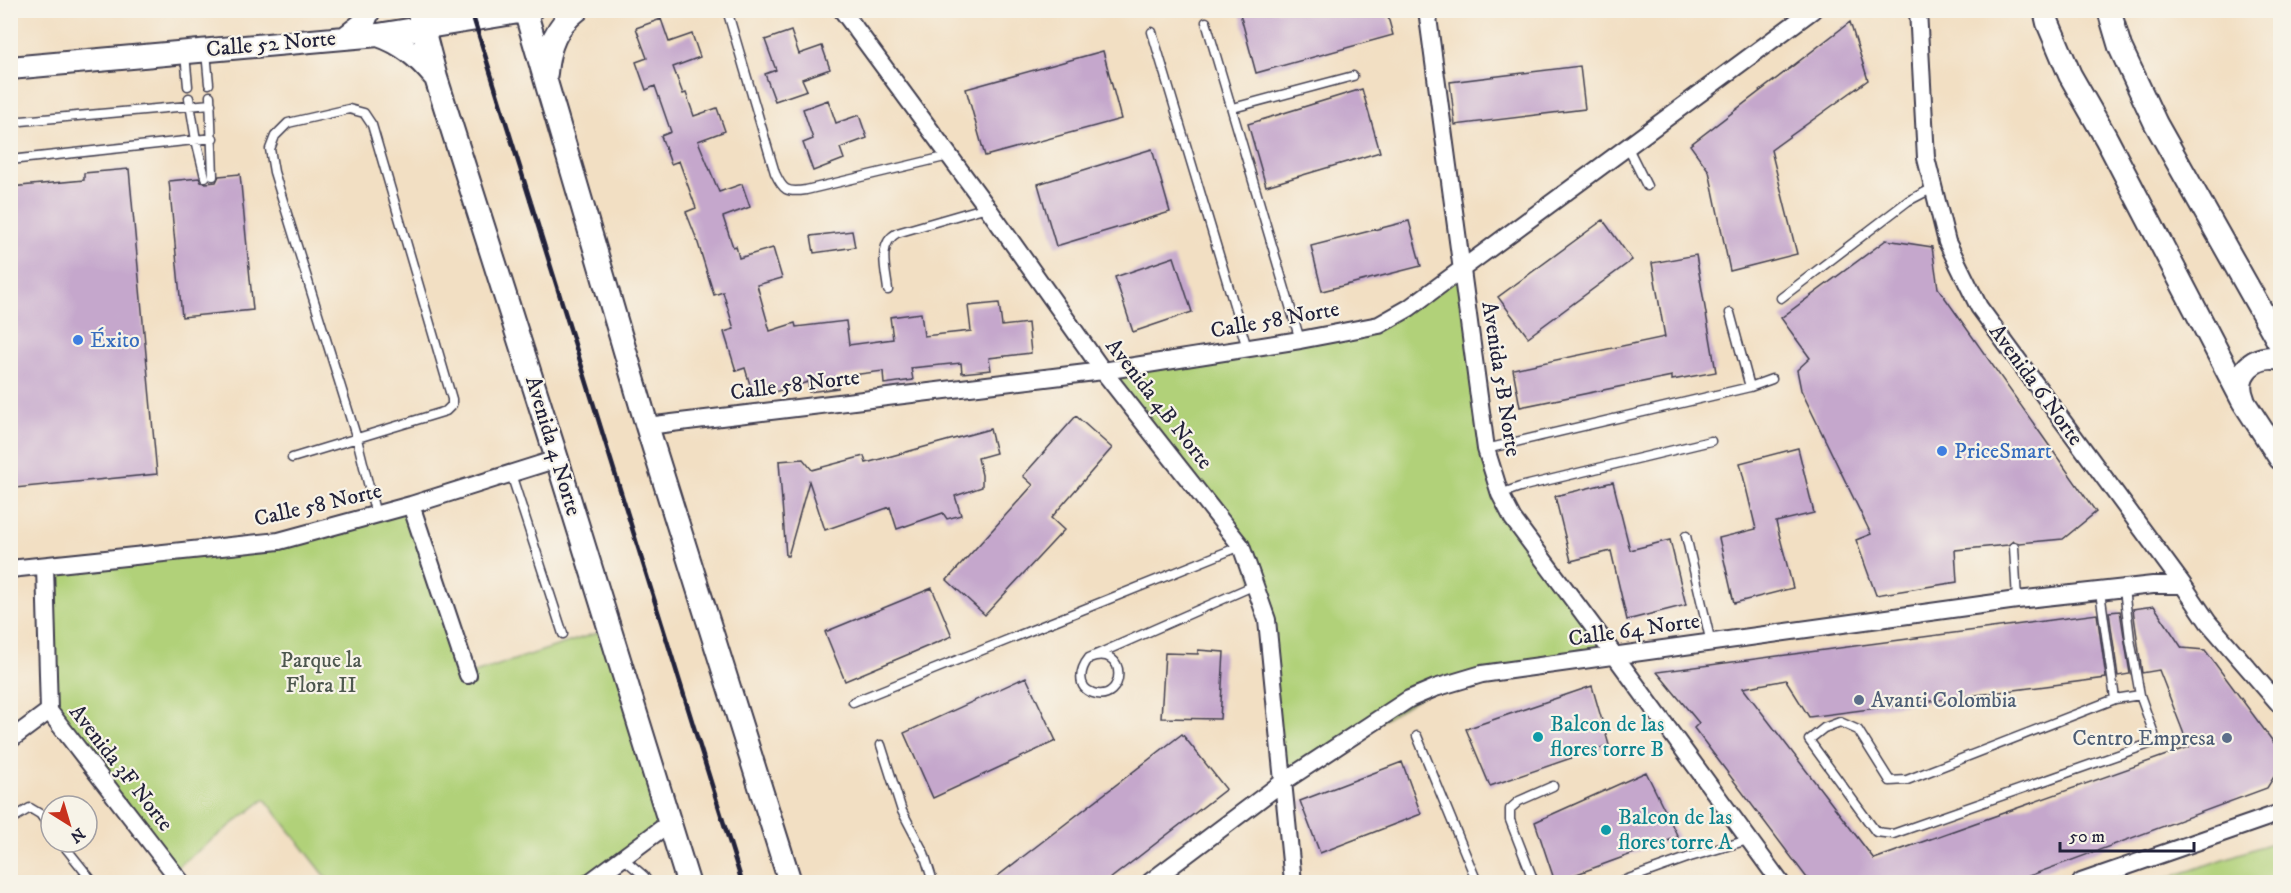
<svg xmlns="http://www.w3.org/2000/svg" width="2291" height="893" font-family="'IM FELL DW Pica',serif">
  <rect width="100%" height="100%" fill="#f7f3e8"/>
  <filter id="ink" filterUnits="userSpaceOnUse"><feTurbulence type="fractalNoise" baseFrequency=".0167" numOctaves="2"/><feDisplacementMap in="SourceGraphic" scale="12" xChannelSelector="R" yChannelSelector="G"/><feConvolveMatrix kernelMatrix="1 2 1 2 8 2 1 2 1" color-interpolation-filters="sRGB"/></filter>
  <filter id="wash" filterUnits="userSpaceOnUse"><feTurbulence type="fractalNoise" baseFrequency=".008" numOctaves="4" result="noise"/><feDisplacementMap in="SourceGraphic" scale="24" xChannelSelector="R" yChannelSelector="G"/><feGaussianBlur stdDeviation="1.35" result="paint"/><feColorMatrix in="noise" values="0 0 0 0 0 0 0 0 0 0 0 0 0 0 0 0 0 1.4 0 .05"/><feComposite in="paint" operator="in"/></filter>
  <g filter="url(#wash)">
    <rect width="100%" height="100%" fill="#f2dfc3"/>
    <path fill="#b1d179" stroke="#6a7a5a" stroke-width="1.5" d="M 1461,269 L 1500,494 L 1615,656 L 1435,688 L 1283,782 L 1267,620 L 1241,546 L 1103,371 L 1379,325 Z
      M 411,505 L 468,675 L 609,629 L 668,824 L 590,882 L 330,882 L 265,799 L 172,871 L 49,711 L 45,566 L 279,541 Z
      M 2280,840 L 2280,882 L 2156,882 Z"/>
    <g id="blocks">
      <path fill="#c5a7cc" d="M 1239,10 L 1386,10 L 1393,35 L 1256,73 Z
        M 661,19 L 669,42 L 692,34 L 700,57 L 673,67 L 683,94 L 686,93 L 694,116 L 717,108 L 725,131 L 698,141 L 719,192 L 742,184 L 750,207 L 723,217 L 733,247 L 736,246 L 739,258 L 773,248 L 782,278 L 757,285 L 770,331 L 795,323 L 796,327 L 846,321 L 849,345 L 893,339 L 890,317 L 921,313 L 924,336 L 971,331 L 968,306 L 999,303 L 1002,326 L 1028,323 L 1031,353 L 989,358 L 991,370 L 962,373 L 961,363 L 911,368 L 913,380 L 884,384 L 883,371 L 836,377 L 838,388 L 809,392 L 808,382 L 754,398 L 745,368 L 736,371 L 724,332 L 734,329 L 723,292 L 714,295 L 697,240 L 686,212 L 696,208 L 679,161 L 671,164 L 661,136 L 671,132 L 655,86 L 646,90 L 636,62 L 647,58 L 636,28 Z
        M 1850,22 L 1868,80 L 1771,150 L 1797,254 L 1730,271 L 1709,171 L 1690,145 Z
        M 791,31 L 799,54 L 822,46 L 830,69 L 802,79 L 807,90 L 775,101 L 765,74 L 776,70 L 765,40 Z
        M 1103,51 L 1121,119 L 985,156 L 966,89 Z
        M 1580,66 L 1585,109 L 1455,125 L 1450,82 Z
        M 1362,89 L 1380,152 L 1266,186 L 1248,124 Z
        M 828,100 L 836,123 L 859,115 L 867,138 L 840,148 L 844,159 L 813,171 L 803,143 L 813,139 L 803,109 Z
        M 1152,149 L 1170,212 L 1056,246 L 1038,184 Z
        M 129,169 L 157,474 L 15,488 L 13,464 L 10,464 L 10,187 L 84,180 L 84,173 Z
        M 240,174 L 253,310 L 182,317 L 169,181 L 199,178 L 201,182 L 206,183 L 216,182 L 219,176 Z
        M 1603,220 L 1632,260 L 1528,337 L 1498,297 Z
        M 1409,221 L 1421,266 L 1322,291 L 1311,246 Z
        M 852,231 L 855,247 L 814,253 L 811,236 Z
        M 1886,240 L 1932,247 L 1938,288 L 2096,512 L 2063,539 L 2019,543 L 2013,541 L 2008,545 L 1955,550 L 1957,582 L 1876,595 L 1856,540 L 1871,534 L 1801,390 L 1797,370 L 1810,358 L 1781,318 Z
        M 1696,255 L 1716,372 L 1672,380 L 1672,376 L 1520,407 L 1513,369 L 1665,337 L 1652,263 Z
        M 1174,257 L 1192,312 L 1133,332 L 1115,277 Z
        M 1076,416 L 1112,448 L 1051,518 L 1064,530 L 985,615 L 947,580 L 1033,485 L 1023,476 Z
        M 990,429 L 996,453 L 978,458 L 982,475 L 982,487 L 955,496 L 961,515 L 947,519 L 943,513 L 897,529 L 890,507 L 825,530 L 809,481 L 788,556 L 786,556 L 779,461 L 803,459 L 812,470 L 864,456 L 866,463 Z
        M 1798,448 L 1814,513 L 1776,522 L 1793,588 L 1734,603 L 1719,538 L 1756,529 L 1740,463 Z
        M 1613,482 L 1630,550 L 1670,540 L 1686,605 L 1627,620 L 1611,551 L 1571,561 L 1555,496 Z
        M 932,588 L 952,636 L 845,681 L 825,632 Z
        M 2154,606 L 2182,648 L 2205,650 L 2280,751 L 2277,772 L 2267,788 L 2013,882 L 1810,882 L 1694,728 L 1699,723 L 1657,672 L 2097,614 L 2106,678 L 1809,717 L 1786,680 L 1743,688 L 1874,859 L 2189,747 L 2159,670 L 2142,673 L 2133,609 Z
        M 2120,611 L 2130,674 L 2118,676 L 2109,612 Z
        M 1198,650 L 1224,652 L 1220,719 L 1161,718 L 1165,653 L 1198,654 Z
        M 1026,677 L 1056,741 L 933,798 L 904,733 Z
        M 1592,686 L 1609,745 L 1490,786 L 1466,729 Z
        M 1182,734 L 1226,789 L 1106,882 L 990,882 Z
        M 1402,762 L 1421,814 L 1320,853 L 1300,801 Z
        M 1646,772 L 1678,837 L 1555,882 L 1535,822 Z"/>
    </g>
  </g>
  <g filter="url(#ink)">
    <use href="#blocks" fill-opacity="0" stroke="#413e4f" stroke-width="1.5"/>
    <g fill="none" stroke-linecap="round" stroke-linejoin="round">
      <defs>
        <path id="lane" d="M 727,10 L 775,173 C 783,190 786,193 806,190 L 949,156
          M 1206,22 L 1300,340
          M 1152,32 L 1247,348
          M 206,52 L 209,84
          M 185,54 L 188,86
          M 210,96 L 213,176
          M 189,98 L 196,140 L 205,177
          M 1233,108 L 1353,76
          M 10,122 L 211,104
          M 1628,148 L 1647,186
          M 10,160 L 213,138
          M 888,290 C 886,270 877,244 897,233 L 987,207
          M 1781,298 L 1908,201 L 1933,188
          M 1730,313 L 1750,387
          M 1486,449 L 1750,387 L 1772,379
          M 292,458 L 446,411 L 452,405 L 452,399 L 372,125 L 364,113 L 349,109 L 288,123 L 275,136 L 270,149 L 274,172 L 357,439 L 376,515
          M 511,474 L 563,634
          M 1500,494 L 1520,487 L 1711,441
          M 1686,536 L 1711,643
          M 2014,547 L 2017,600
          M 2124,589 L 2130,639 L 2140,695
          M 2100,592 L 2115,699
          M 1089,658 C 1130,643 1125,704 1093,693 C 1076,687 1080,669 1089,658 L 1255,585
          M 2140,695 L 2154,734 L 2152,743 L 1893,834 L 1876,832 L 1809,740 L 1824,728 L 1840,722 L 1858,730 L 1890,781 L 1907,780 L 2115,699 Z
          M 853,702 L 1241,546
          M 1417,736 L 1477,882
          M 881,745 L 902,811 L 924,853 L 933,882
          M 10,820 L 30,808 L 40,814 L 51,829
          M 61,842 L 93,882
          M 623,858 L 644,876 L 648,882
          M 77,882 L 87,875
          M 1534,882 L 1510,820 L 1510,809 L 1519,801 L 1553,786
          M 1620,882 L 1690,857 L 1748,840"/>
        <path id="street" d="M 842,10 L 987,207 L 1103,371 L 1241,546 L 1267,620 L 1293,882
          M 1427,10 L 1486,449 L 1500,494 L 1513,519 L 1615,656 L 1780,882
          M 1918,10 L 1926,158 L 1947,242 L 1979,307 L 2183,585 L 2208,622 L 2280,705
          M 647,426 L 1103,371 L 1300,340 L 1379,325 L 1409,308 L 1813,10
          M 411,505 L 468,675
          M 45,566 L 49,711 L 181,882
          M 10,569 L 279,541 L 411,505 L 557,459
          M 10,740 L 49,711
          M 590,882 L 668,824
          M 1150,882 L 1283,782 L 1409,699 L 1435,688 L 1482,674 L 2017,600 L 2153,585 L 2183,585
          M 2081,882 L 2280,813"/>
        <path id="secondary" d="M 418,10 L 436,78 L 557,459 L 688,882
          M 525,10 L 647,426 L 790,882
          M 2045,10 L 2048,23 L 2070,75 L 2106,138 L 2243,401 L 2280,458
          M 2109,10 L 2120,47 L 2156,124 L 2280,344
          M 378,35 C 402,43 418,57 434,76
          M 345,38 L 363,24 L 369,10
          M 10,68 L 378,35 L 531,10
          M 546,73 C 548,47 556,26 577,10
          M 2243,399 C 2232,373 2256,353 2280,359"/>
      </defs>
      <use href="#lane" stroke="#413e4f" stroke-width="11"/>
      <use href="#street" stroke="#413e4f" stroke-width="20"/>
      <use href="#secondary" stroke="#413e4f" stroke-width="26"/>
      <use href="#lane" stroke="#fff" stroke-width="8"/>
      <use href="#street" stroke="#fff" stroke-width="16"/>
      <use href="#secondary" stroke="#fff" stroke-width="22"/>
      <path stroke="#22223b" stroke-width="4.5" d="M 471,10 L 742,882"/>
    </g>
  </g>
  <g fill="#3f7fe0" stroke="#f7f3e8" stroke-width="2">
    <circle cx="78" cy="340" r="6"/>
    <circle cx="1942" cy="451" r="6"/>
  </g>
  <g fill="#5c6f8a" stroke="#f7f3e8" stroke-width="2">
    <circle cx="1859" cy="700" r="6"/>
    <circle cx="2227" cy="738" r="6"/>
  </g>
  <g fill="#0f9aa8" stroke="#f7f3e8" stroke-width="2">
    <circle cx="1538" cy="737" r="6"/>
    <circle cx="1606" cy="830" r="6"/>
  </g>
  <g text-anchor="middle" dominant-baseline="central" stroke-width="4.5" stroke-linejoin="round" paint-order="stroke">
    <g font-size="22" fill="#22223b" stroke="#f7f3e8">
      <text transform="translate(271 44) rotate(-5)">Calle 52 Norte</text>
      <text transform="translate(1275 320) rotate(-10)">Calle 58 Norte</text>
      <text transform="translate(1501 379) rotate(81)">Avenida 5B Norte</text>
      <text transform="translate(795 385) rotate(-7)">Calle 58 Norte</text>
      <text transform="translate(2036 385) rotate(54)">Avenida 6 Norte</text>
      <text transform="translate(1159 404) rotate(52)">Avenida 4B Norte</text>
      <text transform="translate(553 446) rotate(73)">Avenida 4 Norte</text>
      <text transform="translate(318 505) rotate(-13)">Calle 58 Norte</text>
      <text transform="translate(1634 630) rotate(-8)">Calle 64 Norte</text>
      <text transform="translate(121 768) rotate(52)">Avenida 3F Norte</text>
    </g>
    <g font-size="22" fill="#366cbe" stroke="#f7f3e8" text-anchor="start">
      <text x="90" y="340">Éxito</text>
      <text x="1954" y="451">PriceSmart</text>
    </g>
    <g font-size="22" fill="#4d574e" stroke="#f7f3e8">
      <text x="321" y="660">Parque la<tspan x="321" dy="25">Flora II</tspan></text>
    </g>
    <g font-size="22" fill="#4e5e75" stroke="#f7f3e8" text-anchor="start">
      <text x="1871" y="700">Avanti Colombia</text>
      <text x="2215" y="738" text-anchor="end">Centro Empresa</text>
    </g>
    <g font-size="22" fill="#0d838f" stroke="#f7f3e8" text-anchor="start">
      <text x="1550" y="724">Balcon de las<tspan x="1550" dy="25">flores torre B</tspan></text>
      <text x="1618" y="817">Balcon de las<tspan x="1618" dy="25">flores torre A</tspan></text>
    </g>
  </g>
  <rect width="2291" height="893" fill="none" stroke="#f7f3e8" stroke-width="36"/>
  <g transform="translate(69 824) rotate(143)"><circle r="28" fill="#f7f3e8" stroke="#a29fa3" stroke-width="1.5"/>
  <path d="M0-4.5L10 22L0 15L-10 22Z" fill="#c8321e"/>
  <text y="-9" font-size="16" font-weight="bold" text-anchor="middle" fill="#22223b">N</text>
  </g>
  <path d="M2060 842v9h134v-9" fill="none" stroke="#22223b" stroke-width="3"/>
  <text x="2069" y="842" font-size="18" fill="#22223b" stroke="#f7f3e8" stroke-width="4.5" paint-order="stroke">50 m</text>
</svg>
